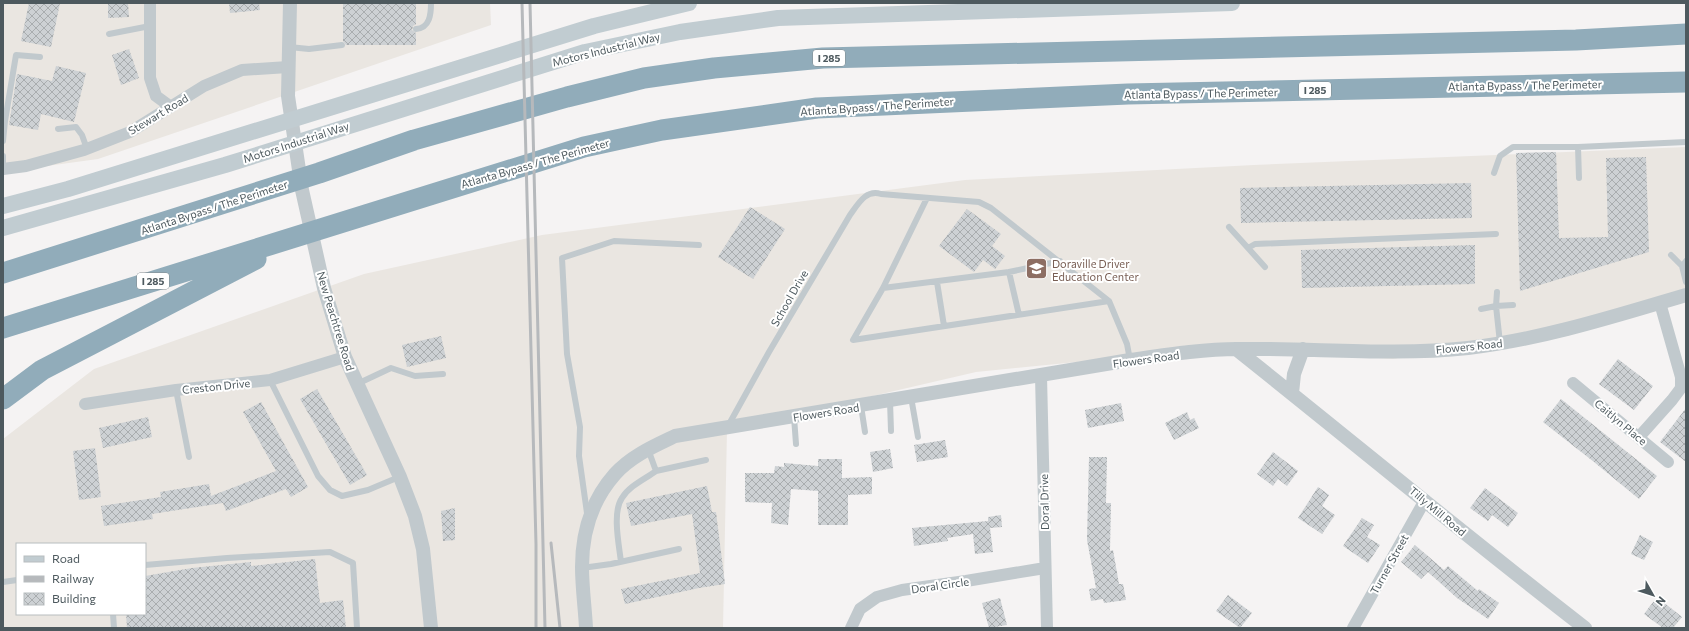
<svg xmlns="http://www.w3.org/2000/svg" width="1689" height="631" font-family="Commissioner,sans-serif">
  <defs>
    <pattern id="building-cross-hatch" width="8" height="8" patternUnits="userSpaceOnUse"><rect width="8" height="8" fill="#cdd1d4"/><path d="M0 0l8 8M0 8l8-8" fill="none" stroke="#a9adaf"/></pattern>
  </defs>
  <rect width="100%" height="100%" fill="#f5f3f3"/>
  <path fill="#eae6e1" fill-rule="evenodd" d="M 3,3 L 490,3 L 491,25 L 98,159 L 3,172 Z
    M 1686,147 L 1686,288 L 1578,325 L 1393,359 L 1218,348 L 976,372 L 727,430 L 723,628 L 3,628 L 3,439 L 94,369 L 364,274 L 542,235 L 965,180 L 1254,165 ZM 17,544 L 145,544 L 145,614 L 17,614 Z"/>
  <path fill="url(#building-cross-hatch)" d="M 29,3 L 60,3 L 51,47 L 21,41 Z
    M 108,3 L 128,3 L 129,17 L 108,18 Z
    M 229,3 L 259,3 L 260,10 L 230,13 Z
    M 343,3 L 416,3 L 416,24 L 413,26 L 412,30 L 416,33 L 416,45 L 346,45 L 343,41 Z
    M 129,49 L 139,78 L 121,85 L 112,55 Z
    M 56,66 L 86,73 L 74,122 L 41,114 L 38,130 L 9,125 L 17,74 L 52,81 Z
    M 1556,152 L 1559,238 L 1608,237 L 1606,158 L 1646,157 L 1649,252 L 1520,291 L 1516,153 Z
    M 1471,183 L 1472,218 L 1241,223 L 1240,188 Z
    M 750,207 L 785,229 L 753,279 L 718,257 Z
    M 967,209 L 1001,234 L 992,246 L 1005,256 L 995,269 L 983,260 L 974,272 L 939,246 Z
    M 1475,245 L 1475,284 L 1302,288 L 1301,250 Z
    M 441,336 L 446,358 L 407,367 L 402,345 Z
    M 1618,359 L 1653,386 L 1634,410 L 1599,384 Z
    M 317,389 L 367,475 L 350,485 L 300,399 Z
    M 1561,399 L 1657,476 L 1639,499 L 1594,462 L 1543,422 Z
    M 261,402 L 308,487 L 291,497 L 286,489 L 226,511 L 223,503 L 152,514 L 153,519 L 104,526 L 101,506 L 161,497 L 160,492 L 209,484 L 211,496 L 276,471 L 243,412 Z
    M 1121,403 L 1124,421 L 1088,428 L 1085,410 Z
    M 1686,408 L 1686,462 L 1660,442 Z
    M 1187,412 L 1190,420 L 1194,418 L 1199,428 L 1174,440 L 1165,423 Z
    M 148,417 L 152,437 L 103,448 L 99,428 Z
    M 945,440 L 948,457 L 917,462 L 914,445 Z
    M 95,448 L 101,497 L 79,500 L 73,451 Z
    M 890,449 L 893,468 L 873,472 L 870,452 Z
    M 1273,452 L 1298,471 L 1287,486 L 1278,479 L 1273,486 L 1257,474 Z
    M 1089,457 L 1107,457 L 1106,503 L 1111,503 L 1110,551 L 1113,550 L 1119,584 L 1123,584 L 1126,600 L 1104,603 L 1103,599 L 1091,601 L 1089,589 L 1096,588 L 1087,540 Z
    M 818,459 L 842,459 L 842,478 L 872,477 L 872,494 L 848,495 L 848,525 L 818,525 L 818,491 L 791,489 L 788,525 L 771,523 L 772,503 L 745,502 L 745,473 L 774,473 L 775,466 L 784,467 L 784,463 L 818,466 Z
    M 707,486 L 712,512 L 716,512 L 725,584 L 699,588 L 625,604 L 621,589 L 700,573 L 692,514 L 631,526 L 626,503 Z
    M 1318,487 L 1329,495 L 1322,506 L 1335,515 L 1322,534 L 1298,518 Z
    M 1485,488 L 1518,513 L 1508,527 L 1492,515 L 1488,521 L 1470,508 Z
    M 455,508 L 455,540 L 443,541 L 441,511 Z
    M 1001,515 L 1002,527 L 990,528 L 993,552 L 975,554 L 973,534 L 947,538 L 948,541 L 914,546 L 912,528 L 988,521 L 988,517 Z
    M 1362,518 L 1374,525 L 1367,537 L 1380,545 L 1368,563 L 1343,546 Z
    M 1640,535 L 1653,542 L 1644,560 L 1631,554 Z
    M 1415,545 L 1444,570 L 1448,566 L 1478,591 L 1479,589 L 1499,603 L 1488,619 L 1457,598 L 1428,572 L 1421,579 L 1401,562 Z
    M 315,559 L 320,603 L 343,600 L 346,628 L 127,628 L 126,614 L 145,614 L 145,576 L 192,568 L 251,562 L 251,566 Z
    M 1228,595 L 1252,613 L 1240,628 L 1216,611 Z
    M 1657,597 L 1682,617 L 1673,628 L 1663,628 L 1644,614 Z
    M 1000,598 L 1007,625 L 989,628 L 982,603 Z"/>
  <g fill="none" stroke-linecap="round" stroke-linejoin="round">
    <path stroke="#c1c9cd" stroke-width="6" d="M 416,29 C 430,28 431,14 431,3
      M 109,34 L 150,26
      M 289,47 L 309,49 L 342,45
      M 58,129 L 76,127 L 82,135 L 87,149
      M 3,141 L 5,121 L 16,55 L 40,57
      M 1578,147 L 1579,178
      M 3,156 L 3,169
      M 1494,173 L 1500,156 L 1513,147 L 1578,147 L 1686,142
      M 927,198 L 883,288 L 853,340 L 1109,301
      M 1229,227 L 1248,248
      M 1671,255 L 1682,266
      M 1686,261 L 1682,266 L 1686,282
      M 1265,267 L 1248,248 L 1255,244 L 1496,234
      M 1009,272 L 1019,315
      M 937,282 L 944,326
      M 883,288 L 1009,272 L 1060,261
      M 1497,292 L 1496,306 L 1500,343
      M 1481,309 L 1496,306 L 1513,305
      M 270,380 L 318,476 L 330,490 L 342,496 L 368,490 L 399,477
      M 357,384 L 391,368 L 415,376 L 443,374
      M 176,390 L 189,457
      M 911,397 L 918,437
      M 890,401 L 891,431
      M 861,406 L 865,432
      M 794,417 L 796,444
      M 728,426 L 769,352 L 850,215 C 858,204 866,189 881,194 L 979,202 L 991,208 L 1109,301 L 1127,344 L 1130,360
      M 648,449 L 656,471 L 706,460
      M 587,513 L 579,456 L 580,427 L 567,354 L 562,258 L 614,241 L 699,245
      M 621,562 C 619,545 612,512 622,498 C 629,486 645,479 656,471
      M 145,565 L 227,558 L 330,552 L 353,563 L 357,628
      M 582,568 L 611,564 L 679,549
      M 3,582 L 17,580
      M 113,614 L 114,628"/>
    <path stroke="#c1c9cd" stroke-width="12" d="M 150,3 L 150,78 L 156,96 L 171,107
      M 3,169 L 26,166 L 84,150 L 130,132 L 204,86 L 242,70 L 288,67
      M 1041,376 L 1047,628
      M 1573,383 L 1668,462
      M 85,404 L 176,390 L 270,380 L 345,357
      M 1639,437 L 1672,400 L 1681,388 L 1681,377 L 1660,303
      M 851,628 L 860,609 L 877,597 L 902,590 L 966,581 L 1045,568
      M 1353,628 L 1425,500"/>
    <path stroke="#c1c9cd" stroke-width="14" d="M 290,3 L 288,96 L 302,190 L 324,288 L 345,357 L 400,477 L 415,516 L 423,549 L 431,628
      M 1236,349 C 1353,442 1467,537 1585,628
      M 1292,393 L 1294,374 L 1303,349
      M 586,628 C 585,608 582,587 582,567 C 582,532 592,500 615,474 C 631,456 654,446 675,436 L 1130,360 C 1165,355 1202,349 1238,349 C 1315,348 1392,356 1468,348 C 1543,339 1615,316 1686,295"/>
    <path stroke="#c1ccd1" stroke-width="16" d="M 3,206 L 68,189 L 594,26 L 689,3
      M 3,228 L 225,165 L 585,52 L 680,32 L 778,18 L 1232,3"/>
    <path stroke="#91acba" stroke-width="21" d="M 3,273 L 319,173 L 414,140 L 567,97 L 644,78 L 714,68 L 823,58 L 1576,40 L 1686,34
      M 3,328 L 584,147 L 662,130 L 817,108 L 1128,94 L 1686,82
      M 3,399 L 42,370 L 256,259"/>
    <path stroke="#b6b9bc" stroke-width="3" d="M 522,3 L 536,544 L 536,628
      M 530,3 L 545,628
      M 551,543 L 560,628"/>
  </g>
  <defs>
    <symbol id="school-square" viewBox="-11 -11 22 22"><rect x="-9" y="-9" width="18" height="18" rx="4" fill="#8d6e63" stroke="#fff"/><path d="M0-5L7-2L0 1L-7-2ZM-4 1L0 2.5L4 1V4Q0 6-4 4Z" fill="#fff"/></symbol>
  </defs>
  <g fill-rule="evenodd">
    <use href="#school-square" x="1024" y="256" width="25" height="25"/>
  </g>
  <g text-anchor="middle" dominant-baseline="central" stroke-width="4" stroke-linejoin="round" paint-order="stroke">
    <g fill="#fff" stroke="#828b8e" stroke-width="1">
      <rect x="813" y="50" width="32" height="16" rx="3"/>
      <rect x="1299" y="82" width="32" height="16" rx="3"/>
      <rect x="137" y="273" width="32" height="16" rx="3"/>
    </g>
    <g font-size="10" font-weight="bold" fill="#4d595e">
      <text x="829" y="58">I 285</text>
      <text x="1315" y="90">I 285</text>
      <text x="153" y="281">I 285</text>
    </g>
    <g font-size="11" fill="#4d595e" stroke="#fff">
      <text transform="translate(606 49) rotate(-14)">Motors Industrial Way</text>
      <text transform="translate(1525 85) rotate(-1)">Atlanta Bypass / The Perimeter</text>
      <text transform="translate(1201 93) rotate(-1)">Atlanta Bypass / The Perimeter</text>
      <text transform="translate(877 106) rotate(-4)">Atlanta Bypass / The Perimeter</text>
      <text transform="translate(158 114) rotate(-31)">Stewart Road</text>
      <text transform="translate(296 142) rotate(-18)">Motors Industrial Way</text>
      <text transform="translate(535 163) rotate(-16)">Atlanta Bypass / The Perimeter</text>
      <text transform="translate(214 207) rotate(-18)">Atlanta Bypass / The Perimeter</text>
      <text transform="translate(789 298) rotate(-60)">School Drive</text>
      <text transform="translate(336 321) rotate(73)">New Peachtree Road</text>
      <text transform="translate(1469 346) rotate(-6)">Flowers Road</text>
      <text transform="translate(1146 359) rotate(-8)">Flowers Road</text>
      <text transform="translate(216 386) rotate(-6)">Creston Drive</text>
      <text transform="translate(826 412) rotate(-9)">Flowers Road</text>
      <text transform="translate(1621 422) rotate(40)">Caitlyn Place</text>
      <text transform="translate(1044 502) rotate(-91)">Doral Drive</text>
      <text transform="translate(1438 511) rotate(40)">Tilly Mill Road</text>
      <text transform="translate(1389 564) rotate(-61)">Turner Street</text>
      <text transform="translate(940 585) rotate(-8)">Doral Circle</text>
    </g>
    <g font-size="11" fill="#785e54" stroke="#fff" text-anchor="start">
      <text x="1052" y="263">Doraville Driver<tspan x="1052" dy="13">Education Center</tspan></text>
    </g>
  </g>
  <rect width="1689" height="631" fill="none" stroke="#4d595e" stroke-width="8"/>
  <rect x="16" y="543" width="130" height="72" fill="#ffffff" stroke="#b8bdbf"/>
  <rect x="24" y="556" width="20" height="6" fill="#c1ccd1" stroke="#b8bdbf"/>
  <text x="52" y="563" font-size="12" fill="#4d595e">Road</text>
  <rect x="24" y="576" width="20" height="6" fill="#b6b9bc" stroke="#b8bdbf"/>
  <text x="52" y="583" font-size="12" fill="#4d595e">Railway</text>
  <rect x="24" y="593" width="20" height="12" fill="url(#building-cross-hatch)" stroke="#b8bdbf"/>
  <text x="52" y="603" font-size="12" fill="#4d595e">Building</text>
  <g transform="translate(1653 595) rotate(129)" stroke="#ffffff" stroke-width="3" paint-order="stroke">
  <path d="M0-3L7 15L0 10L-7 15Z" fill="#4d595e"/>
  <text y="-6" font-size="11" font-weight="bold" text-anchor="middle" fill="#4d595e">N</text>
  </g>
</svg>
